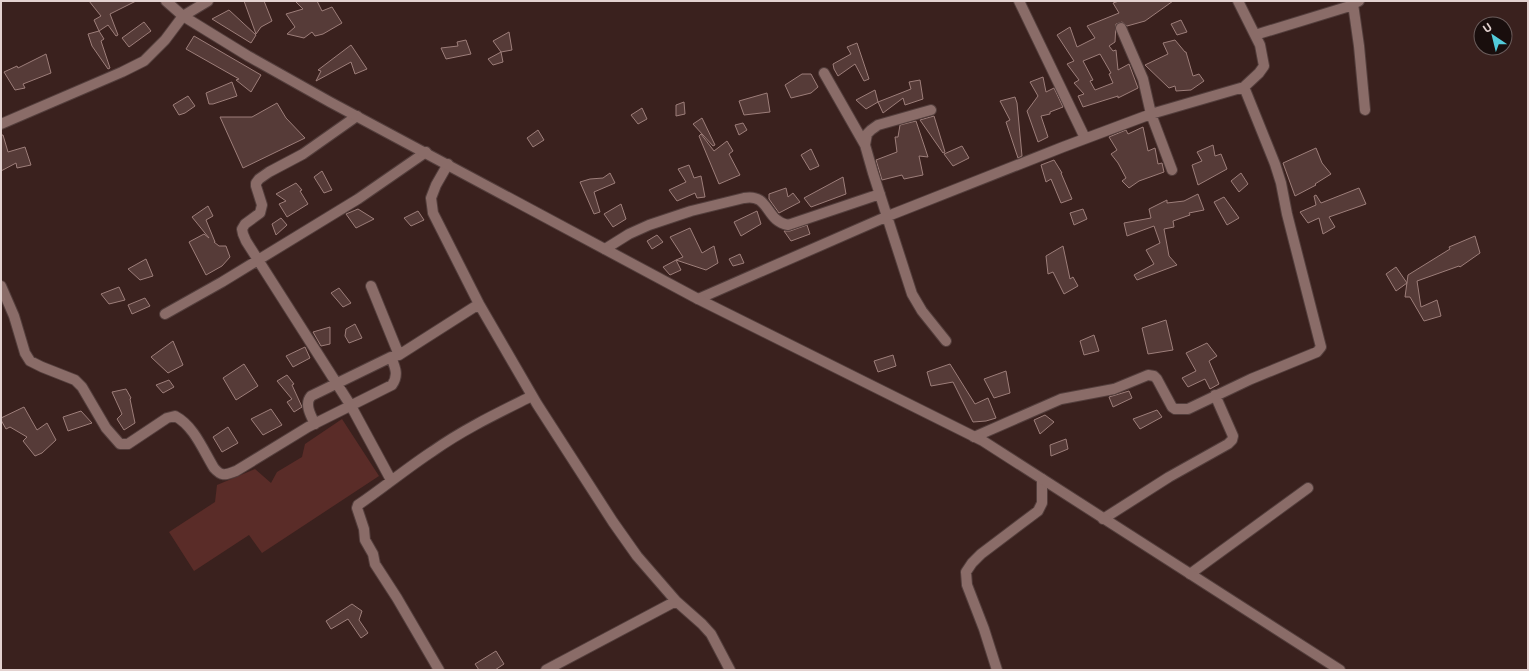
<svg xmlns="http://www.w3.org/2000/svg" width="1529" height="671" font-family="'Noto Sans',sans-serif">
  <rect width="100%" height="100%" fill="#3a211e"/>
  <path fill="#5a2c28" d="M 342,419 L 379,476 L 262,553 L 249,535 L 194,571 L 169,532 L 215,502 L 217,485 L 255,469 L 271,483 L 277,472 L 302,457 L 305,444 Z"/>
  <path fill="#563b38" stroke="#9d7e7a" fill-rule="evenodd" d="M 89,1 L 136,1 L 110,14 L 118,35 L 116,36 L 108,25 L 99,31 L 94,20 L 101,16 Z
    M 244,1 L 264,1 L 272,21 L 261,27 L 256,34 Z
    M 295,1 L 317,1 L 322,11 L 332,7 L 342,23 L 323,34 L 315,36 L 312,32 L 304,38 L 287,34 L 295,27 L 286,14 L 303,9 Z
    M 1119,1 L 1173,1 L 1145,21 L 1127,26 L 1122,22 L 1116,24 L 1115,42 L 1109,46 L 1113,51 L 1116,50 L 1118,70 L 1129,64 L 1138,88 L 1118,98 L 1118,96 L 1083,107 L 1078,96 L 1084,94 L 1074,83 L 1079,80 L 1067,64 L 1074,61 L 1057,35 L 1070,27 L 1077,47 L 1095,38 L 1087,26 L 1119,13 L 1113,3 ZM 1100,54 L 1111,73 L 1109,74 L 1113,83 L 1095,90 L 1090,81 L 1093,80 L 1083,61 Z
    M 229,10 L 256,35 L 251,43 L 212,19 Z
    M 1181,20 L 1187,32 L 1177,35 L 1171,24 Z
    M 144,22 L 151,31 L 129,47 L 122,38 Z
    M 99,31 L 104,39 L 101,41 L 110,68 L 108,69 L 92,46 L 88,34 Z
    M 509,32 L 512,50 L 501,52 L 493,41 Z
    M 194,36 L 261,75 L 251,92 L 236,80 L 239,79 L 186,49 Z
    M 466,40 L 471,54 L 446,59 L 441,48 L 458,46 L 457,42 Z
    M 1175,40 L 1185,52 L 1186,52 L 1193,76 L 1199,74 L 1204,81 L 1191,90 L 1176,91 L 1175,86 L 1169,88 L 1145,65 L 1168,54 L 1163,43 Z
    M 857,43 L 869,79 L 864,81 L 855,64 L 838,76 L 834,69 L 833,64 L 851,54 L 847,47 Z
    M 351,45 L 367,69 L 355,74 L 351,62 L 316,81 L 321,71 L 318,70 Z
    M 501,52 L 503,62 L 493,65 L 488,59 Z
    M 46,54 L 51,73 L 23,84 L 25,88 L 15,90 L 4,72 L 17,66 L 18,68 Z
    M 802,74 L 811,74 L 818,87 L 811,93 L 791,98 L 785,85 Z
    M 1043,77 L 1046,92 L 1054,88 L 1063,107 L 1050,112 L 1050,114 L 1041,116 L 1048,137 L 1038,142 L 1027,111 L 1038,96 L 1030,82 Z
    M 920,80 L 923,99 L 905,105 L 903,98 L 883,113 L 878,102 L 911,89 L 909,82 Z
    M 232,82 L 237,96 L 213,104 L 209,104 L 206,93 Z
    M 875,90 L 878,102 L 866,109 L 856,100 Z
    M 767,93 L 770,112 L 744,115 L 739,101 Z
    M 188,96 L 195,106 L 185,113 L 179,115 L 173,105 Z
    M 1015,97 L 1017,103 L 1022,156 L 1018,158 L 1006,122 L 1010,120 L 1000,101 Z
    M 684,102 L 685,114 L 676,116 L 676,105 Z
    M 277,103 L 286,118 L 305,138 L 243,168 L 220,117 L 252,117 Z
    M 642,108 L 647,119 L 638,124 L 631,115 Z
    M 934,116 L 945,152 L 943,153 L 920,120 Z
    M 702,118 L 715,145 L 713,146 L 693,124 Z
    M 916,121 L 928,157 L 919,156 L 923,175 L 904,179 L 902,175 L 882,180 L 876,160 L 897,152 L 895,137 L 898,137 L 900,125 Z
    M 743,123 L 747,130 L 739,135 L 735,125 Z
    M 1143,127 L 1148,151 L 1155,148 L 1158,164 L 1162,163 L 1164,172 L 1139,181 L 1129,188 L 1122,181 L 1126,178 L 1118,163 L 1111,154 L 1117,150 L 1109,137 L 1126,130 L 1128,134 Z
    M 538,130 L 544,140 L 533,147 L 527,138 Z
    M 701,134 L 714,151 L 727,141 L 733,151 L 729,154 L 740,175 L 719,184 L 699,136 Z
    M 1,135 L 3,135 L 8,152 L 25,147 L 31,165 L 17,168 L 16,163 L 1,171 Z
    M 1213,145 L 1215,156 L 1221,154 L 1227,169 L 1198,185 L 1192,165 L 1202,161 L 1197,152 Z
    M 962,146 L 969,158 L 953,166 L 944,154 Z
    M 1316,148 L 1322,163 L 1331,174 L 1315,184 L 1316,185 L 1295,196 L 1283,163 Z
    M 811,149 L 819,166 L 810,170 L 801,155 Z
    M 1054,160 L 1062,173 L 1061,173 L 1072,199 L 1061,203 L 1051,179 L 1046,182 L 1041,165 Z
    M 689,165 L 694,178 L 701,176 L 705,197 L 697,198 L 695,193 L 677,201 L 669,190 L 686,182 L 678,169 Z
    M 322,171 L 332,190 L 324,193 L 314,177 Z
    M 610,173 L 615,183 L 594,192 L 600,212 L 594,214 L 580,182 L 590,179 L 603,178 Z
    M 1241,173 L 1248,184 L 1239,192 L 1231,181 Z
    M 843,177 L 846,194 L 811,207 L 804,198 Z
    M 296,183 L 302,190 L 300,191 L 308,204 L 287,217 L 279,204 L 286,201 L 276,194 Z
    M 786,188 L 788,197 L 793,193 L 800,202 L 779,213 L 769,199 L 769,194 Z
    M 1359,188 L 1366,204 L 1329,217 L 1335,227 L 1323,234 L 1319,218 L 1308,223 L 1300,212 L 1316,205 L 1314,196 L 1316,195 L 1321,203 Z
    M 1198,194 L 1204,210 L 1189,213 L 1190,215 L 1173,221 L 1174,227 L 1164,229 L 1169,256 L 1177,265 L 1137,280 L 1134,275 L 1154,264 L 1146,250 L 1160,243 L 1154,226 L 1127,236 L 1124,223 L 1151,218 L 1149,209 L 1167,200 L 1167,203 L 1184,201 Z
    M 1224,197 L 1239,218 L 1227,225 L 1214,202 Z
    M 621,204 L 626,219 L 613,227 L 604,214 Z
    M 208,206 L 213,216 L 206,220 L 215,242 L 214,242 L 219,246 L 226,246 L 230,257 L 222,266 L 206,275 L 189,242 L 204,234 L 209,238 L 192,217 Z
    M 358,209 L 374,219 L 356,228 L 346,214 Z
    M 1083,209 L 1087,219 L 1074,225 L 1070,213 Z
    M 418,211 L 424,220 L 411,226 L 404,218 Z
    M 757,211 L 761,224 L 741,236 L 734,222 Z
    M 281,218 L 287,225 L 276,235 L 272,224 Z
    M 807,225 L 810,234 L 791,241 L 784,231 L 790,231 Z
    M 690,228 L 702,253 L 714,246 L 718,263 L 706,270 L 676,260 L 683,257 L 670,237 Z
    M 657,235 L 663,242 L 652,249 L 647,241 Z
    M 1475,236 L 1480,253 L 1460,267 L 1459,266 L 1417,281 L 1421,307 L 1437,300 L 1441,316 L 1424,321 L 1410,297 L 1405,297 L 1408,275 L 1450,249 L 1449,247 Z
    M 1063,246 L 1070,279 L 1073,277 L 1078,286 L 1064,294 L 1053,272 L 1048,274 L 1046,256 Z
    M 740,254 L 744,263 L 733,266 L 729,259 Z
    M 146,259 L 153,276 L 140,280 L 128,269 Z
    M 676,260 L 681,270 L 670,275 L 663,267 Z
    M 1396,267 L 1407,283 L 1396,291 L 1386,274 Z
    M 119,287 L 125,300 L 109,304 L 101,294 Z
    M 339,288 L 351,303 L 343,307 L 331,293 Z
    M 145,298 L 150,306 L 132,314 L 128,305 Z
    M 1166,320 L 1173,350 L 1148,354 L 1142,328 Z
    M 355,324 L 362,338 L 349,343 L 345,336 L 346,329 Z
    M 330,327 L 330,344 L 321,346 L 313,332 Z
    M 1094,335 L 1099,351 L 1084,355 L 1080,341 Z
    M 173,341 L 183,365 L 168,373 L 151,357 Z
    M 1207,343 L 1217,356 L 1209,361 L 1219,384 L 1210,389 L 1205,379 L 1188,387 L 1182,378 L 1196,371 L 1186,353 Z
    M 305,347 L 310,358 L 293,367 L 286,356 Z
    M 893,355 L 896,366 L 878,372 L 874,361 Z
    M 244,364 L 258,386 L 236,400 L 223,378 Z
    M 950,364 L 975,404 L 988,398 L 996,418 L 986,421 L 973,422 L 953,382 L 931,386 L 927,372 Z
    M 1006,371 L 1010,393 L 994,398 L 984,379 Z
    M 287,375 L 294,384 L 292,385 L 302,407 L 294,412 L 287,402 L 292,399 L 277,381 Z
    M 169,380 L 174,387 L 163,393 L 156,385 Z
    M 126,389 L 131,398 L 130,399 L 135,423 L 124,430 L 117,419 L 122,414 L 112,392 Z
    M 1129,391 L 1132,398 L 1113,407 L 1109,397 Z
    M 24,407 L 37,430 L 47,423 L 56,440 L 42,453 L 35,456 L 23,441 L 27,437 L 10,427 L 6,429 L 1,420 L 1,418 Z
    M 271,409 L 282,425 L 263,435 L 251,419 Z
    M 1157,410 L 1162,417 L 1140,429 L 1133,419 Z
    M 81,411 L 92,423 L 68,431 L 63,417 Z
    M 1045,415 L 1054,422 L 1040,434 L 1034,420 Z
    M 228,427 L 238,443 L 222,452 L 213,437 Z
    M 1066,439 L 1068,449 L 1051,456 L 1050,445 Z
    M 352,604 L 362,611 L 359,620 L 368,633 L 361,638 L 348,619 L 331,629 L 326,621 Z
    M 496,651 L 504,664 L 495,670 L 479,670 L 475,664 Z"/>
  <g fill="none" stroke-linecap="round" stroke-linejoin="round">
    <defs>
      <path id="street" d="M 1019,1 L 1085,138
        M 1353,4 L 1359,46 L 1365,110
        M 1121,28 L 1143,79 L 1151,114 L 1172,170
        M 1255,35 L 1350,6 L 1359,1
        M 824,73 L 865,145
        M 931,110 L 878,125 L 871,130 L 867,134 L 865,145 L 873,173 L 912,294 L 922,311 L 946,341
        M 357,116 L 303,154 L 269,172 L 259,179 L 256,183 L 256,186 L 262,205 L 260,213 L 245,224 L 242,229 L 243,234 L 246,241 L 351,406 L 391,480
        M 448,164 L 436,185 L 431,198 L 433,213 L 479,304 L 537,404 L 613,522 L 637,556 L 676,601 L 702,624 L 711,634 L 730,670
        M 605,249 L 629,234 L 649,225 L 691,211 L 744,198 C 770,193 765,221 788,225 L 880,194
        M 1,286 L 14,316 L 25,353 L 30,361 L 42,367 L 75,380 L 82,387 L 106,428 L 120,444 L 128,444 L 167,418 L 175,416 C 194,426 203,450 214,468 C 222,477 225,475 236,471 L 308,427 L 392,385 C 399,375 395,367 391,357 L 399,355 L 479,304
        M 371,286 L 399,355
        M 698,299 L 888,216 L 1063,147 L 1151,114 L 1244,87 L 1259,73 L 1264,66 L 1260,45 L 1238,1
        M 165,314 L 222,282 L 358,199 L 426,152
        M 315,424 C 311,416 304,404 311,396 L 391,357
        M 974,437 L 1061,399 L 1114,389 L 1148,375 L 1154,376 L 1157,379 L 1172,407 L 1175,409 L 1188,409 L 1251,379 L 1317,352 L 1321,347 L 1287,214 L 1281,183 L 1275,164 L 1244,87
        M 1103,519 L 1169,477 L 1228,444 L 1232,440 L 1233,436 L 1215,395
        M 1190,574 L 1308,488
        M 439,670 L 397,598 L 375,564 L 373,554 L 365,540 L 364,529 L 357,508 L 358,505 C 383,488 407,468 433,451 C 464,429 498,413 532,396
        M 546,670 L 676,601
        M 997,670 L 984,629 L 967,585 L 966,572 L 972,563 L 981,554 L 1038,511 L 1042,503 L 1042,479"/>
      <path id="secondary" d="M 166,1 L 183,16 L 248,56 L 330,102 L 698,299 L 983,441 L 1340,670
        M 1,124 L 122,72 L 144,61 L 165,40 L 183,16 L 208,1"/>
    </defs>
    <use href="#street" stroke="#533e3c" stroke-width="12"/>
    <use href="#secondary" stroke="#533e3c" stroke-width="12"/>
    <use href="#street" stroke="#8a6c68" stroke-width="10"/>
    <use href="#secondary" stroke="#8a6c68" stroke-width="10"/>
  </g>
  <rect width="1529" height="671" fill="none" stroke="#e3d2d0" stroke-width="4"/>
  <g transform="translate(1493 36) rotate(325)"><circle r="19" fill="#190e0d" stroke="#6a5c5b"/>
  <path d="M0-3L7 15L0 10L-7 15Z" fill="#52cbda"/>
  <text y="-6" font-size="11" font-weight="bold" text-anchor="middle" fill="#e3d2d0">U</text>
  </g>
</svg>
